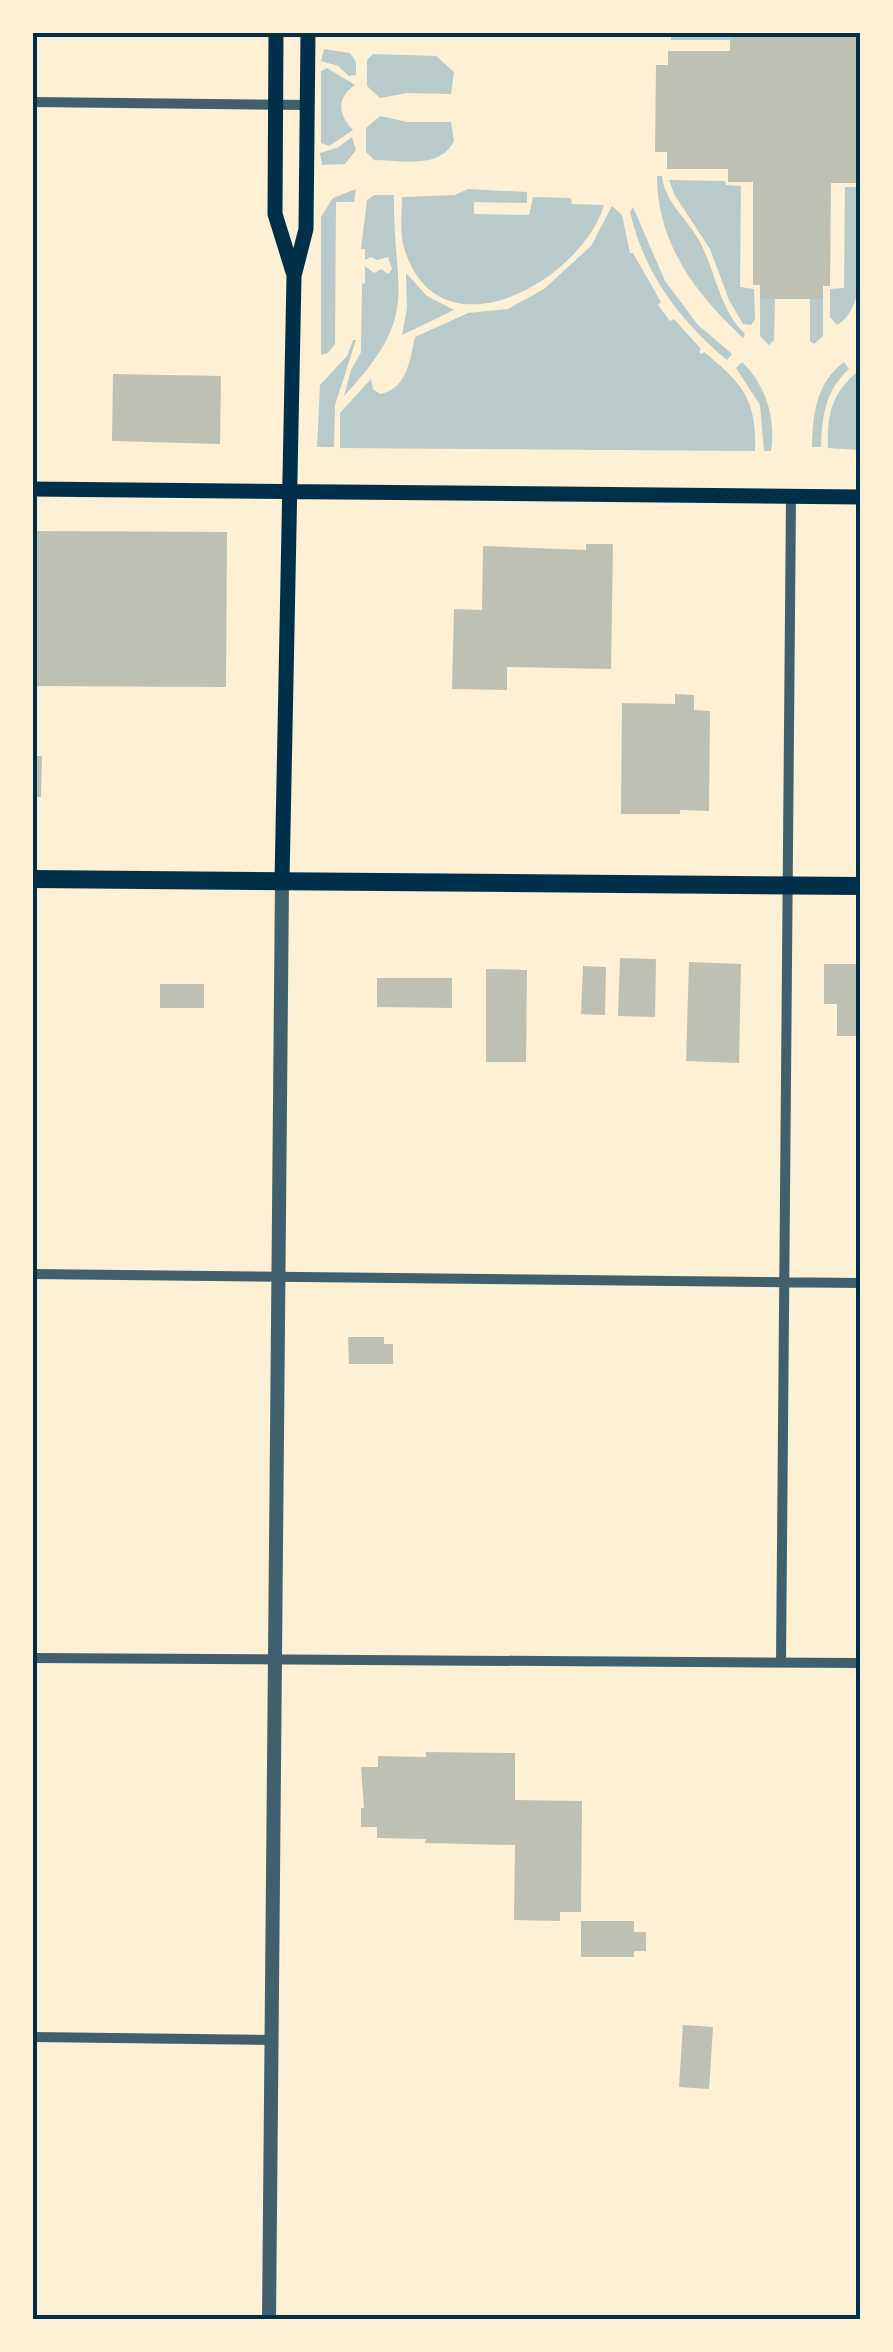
<svg xmlns="http://www.w3.org/2000/svg" width="893" height="2352" font-family="'Asap Condensed',sans-serif">
  <rect width="100%" height="100%" fill="#fdf0d5"/>
  <path fill="#b9caca" d="M 672,33 L 746,33 L 746,36 L 731,36 L 730,40 L 671,40 Z
    M 324,49 L 350,53 L 356,62 L 356,75 L 349,76 L 338,66 L 321,61 Z
    M 373,54 L 436,56 L 454,72 L 451,94 L 407,93 L 380,98 L 367,86 L 367,60 Z
    M 327,68 L 355,85 C 336,98 338,115 353,130 L 329,146 L 321,143 L 321,71 Z
    M 380,116 L 407,122 L 451,122 L 454,141 C 440,170 401,160 374,160 L 366,152 L 366,128 Z
    M 352,137 L 356,150 L 345,164 L 322,165 L 320,153 L 337,148 Z
    M 657,176 L 662,176 C 664,200 685,217 697,237 C 716,269 718,308 745,334 L 743,338 C 695,293 657,243 657,176 Z
    M 669,180 L 725,181 L 726,185 L 741,186 L 740,287 L 754,289 L 755,319 L 751,325 L 743,324 L 729,300 L 710,249 L 674,194 Z
    M 860,181 C 862,215 871,308 837,325 L 830,317 L 830,289 L 844,288 L 845,187 L 859,187 Z
    M 356,189 L 354,202 L 336,202 L 335,344 L 328,353 L 321,355 L 321,217 L 333,198 Z
    M 468,189 L 527,192 L 527,203 L 474,202 L 474,214 L 529,215 L 533,197 L 571,198 L 572,204 L 604,205 C 582,280 441,360 405,251 C 399,234 402,214 402,197 L 455,195 Z
    M 374,195 L 394,195 C 393,295 422,313 344,396 L 351,370 L 361,352 L 362,284 L 365,283 L 365,266 L 374,273 L 381,269 L 388,274 L 392,269 L 388,257 L 377,260 L 371,257 L 365,260 L 365,249 L 361,249 L 367,200 Z
    M 612,206 L 622,215 L 630,253 L 633,253 L 661,302 L 658,305 L 670,321 L 674,319 L 701,349 L 699,352 L 702,354 L 704,352 C 742,383 757,399 755,451 L 340,448 L 340,413 L 371,379 L 373,389 L 380,394 C 407,389 410,360 415,337 L 468,313 L 508,309 L 544,289 L 591,246 Z
    M 633,207 L 665,281 L 698,325 L 732,354 L 727,360 C 679,320 644,273 630,212 Z
    M 406,273 L 427,296 L 454,310 L 402,335 L 407,308 Z
    M 760,299 L 775,299 L 774,340 L 769,345 L 760,336 Z
    M 810,299 L 823,299 L 823,336 L 814,344 L 810,341 Z
    M 353,340 L 356,340 L 335,405 L 334,447 L 317,447 L 320,385 L 347,356 Z
    M 742,362 C 766,385 776,419 771,451 L 764,451 L 760,405 L 736,368 Z
    M 844,362 L 849,369 C 825,391 822,416 821,447 L 812,447 C 813,414 816,383 844,362 Z
    M 856,373 L 860,377 L 860,450 L 828,448 C 827,416 831,394 856,373 Z"/>
  <path fill="#bec0b2" d="M 756,32 L 834,32 L 834,37 L 860,37 L 860,167 L 858,167 L 858,183 L 831,183 L 830,286 L 823,286 L 823,299 L 760,299 L 760,285 L 753,285 L 753,182 L 728,182 L 728,169 L 667,169 L 667,152 L 655,152 L 656,65 L 668,65 L 668,51 L 730,51 L 730,36 L 756,36 Z
    M 113,374 L 221,376 L 220,444 L 112,441 Z
    M 32,531 L 227,532 L 226,687 L 32,686 Z
    M 586,544 L 613,544 L 611,669 L 507,667 L 507,690 L 452,689 L 454,609 L 482,610 L 483,546 L 586,550 Z
    M 675,694 L 694,695 L 694,710 L 710,711 L 709,811 L 680,810 L 680,814 L 621,814 L 622,703 L 675,704 Z
    M 32,756 L 42,756 L 41,797 L 32,797 Z
    M 620,958 L 656,959 L 655,1017 L 618,1016 Z
    M 689,962 L 741,964 L 739,1063 L 686,1061 Z
    M 824,964 L 860,964 L 860,1036 L 837,1036 L 837,1004 L 824,1004 Z
    M 583,966 L 606,967 L 605,1015 L 581,1014 Z
    M 486,969 L 527,970 L 526,1062 L 486,1062 Z
    M 377,978 L 452,978 L 452,1008 L 377,1007 Z
    M 160,984 L 204,984 L 204,1008 L 160,1008 Z
    M 348,1337 L 384,1337 L 384,1344 L 393,1344 L 393,1364 L 349,1364 Z
    M 426,1752 L 515,1753 L 515,1800 L 582,1801 L 581,1912 L 560,1912 L 560,1921 L 514,1920 L 515,1845 L 425,1843 L 426,1839 L 377,1838 L 377,1827 L 361,1827 L 361,1808 L 364,1808 L 361,1767 L 378,1767 L 378,1756 L 426,1757 Z
    M 581,1921 L 634,1921 L 634,1932 L 646,1932 L 646,1951 L 634,1951 L 634,1957 L 581,1957 Z
    M 683,2025 L 713,2027 L 709,2089 L 679,2087 Z"/>
  <g fill="none" stroke-linecap="round" stroke-linejoin="round">
    <path stroke="#3f606c" stroke-width="10" d="M 32,102 L 307,105
      M 32,1274 L 860,1283
      M 32,1658 L 860,1663
      M 781,1662 L 791,497
      M 32,2037 L 272,2040"/>
    <path stroke="#3f606c" stroke-width="14" d="M 269,2320 L 282,881"/>
    <path stroke="#003049" stroke-width="15" d="M 276,32 L 275,214 L 293,272
      M 32,489 L 860,497
      M 282,881 L 294,276 L 306,229 L 308,32"/>
    <path stroke="#003049" stroke-width="18" d="M 32,879 L 860,886"/>
  </g>
  <rect width="893" height="2352" fill="none" stroke="#fdf0d5" stroke-width="70"/>
  <rect x="35" y="35" width="823" height="2282" fill="none" stroke="#003049" stroke-width="4"/>
</svg>
